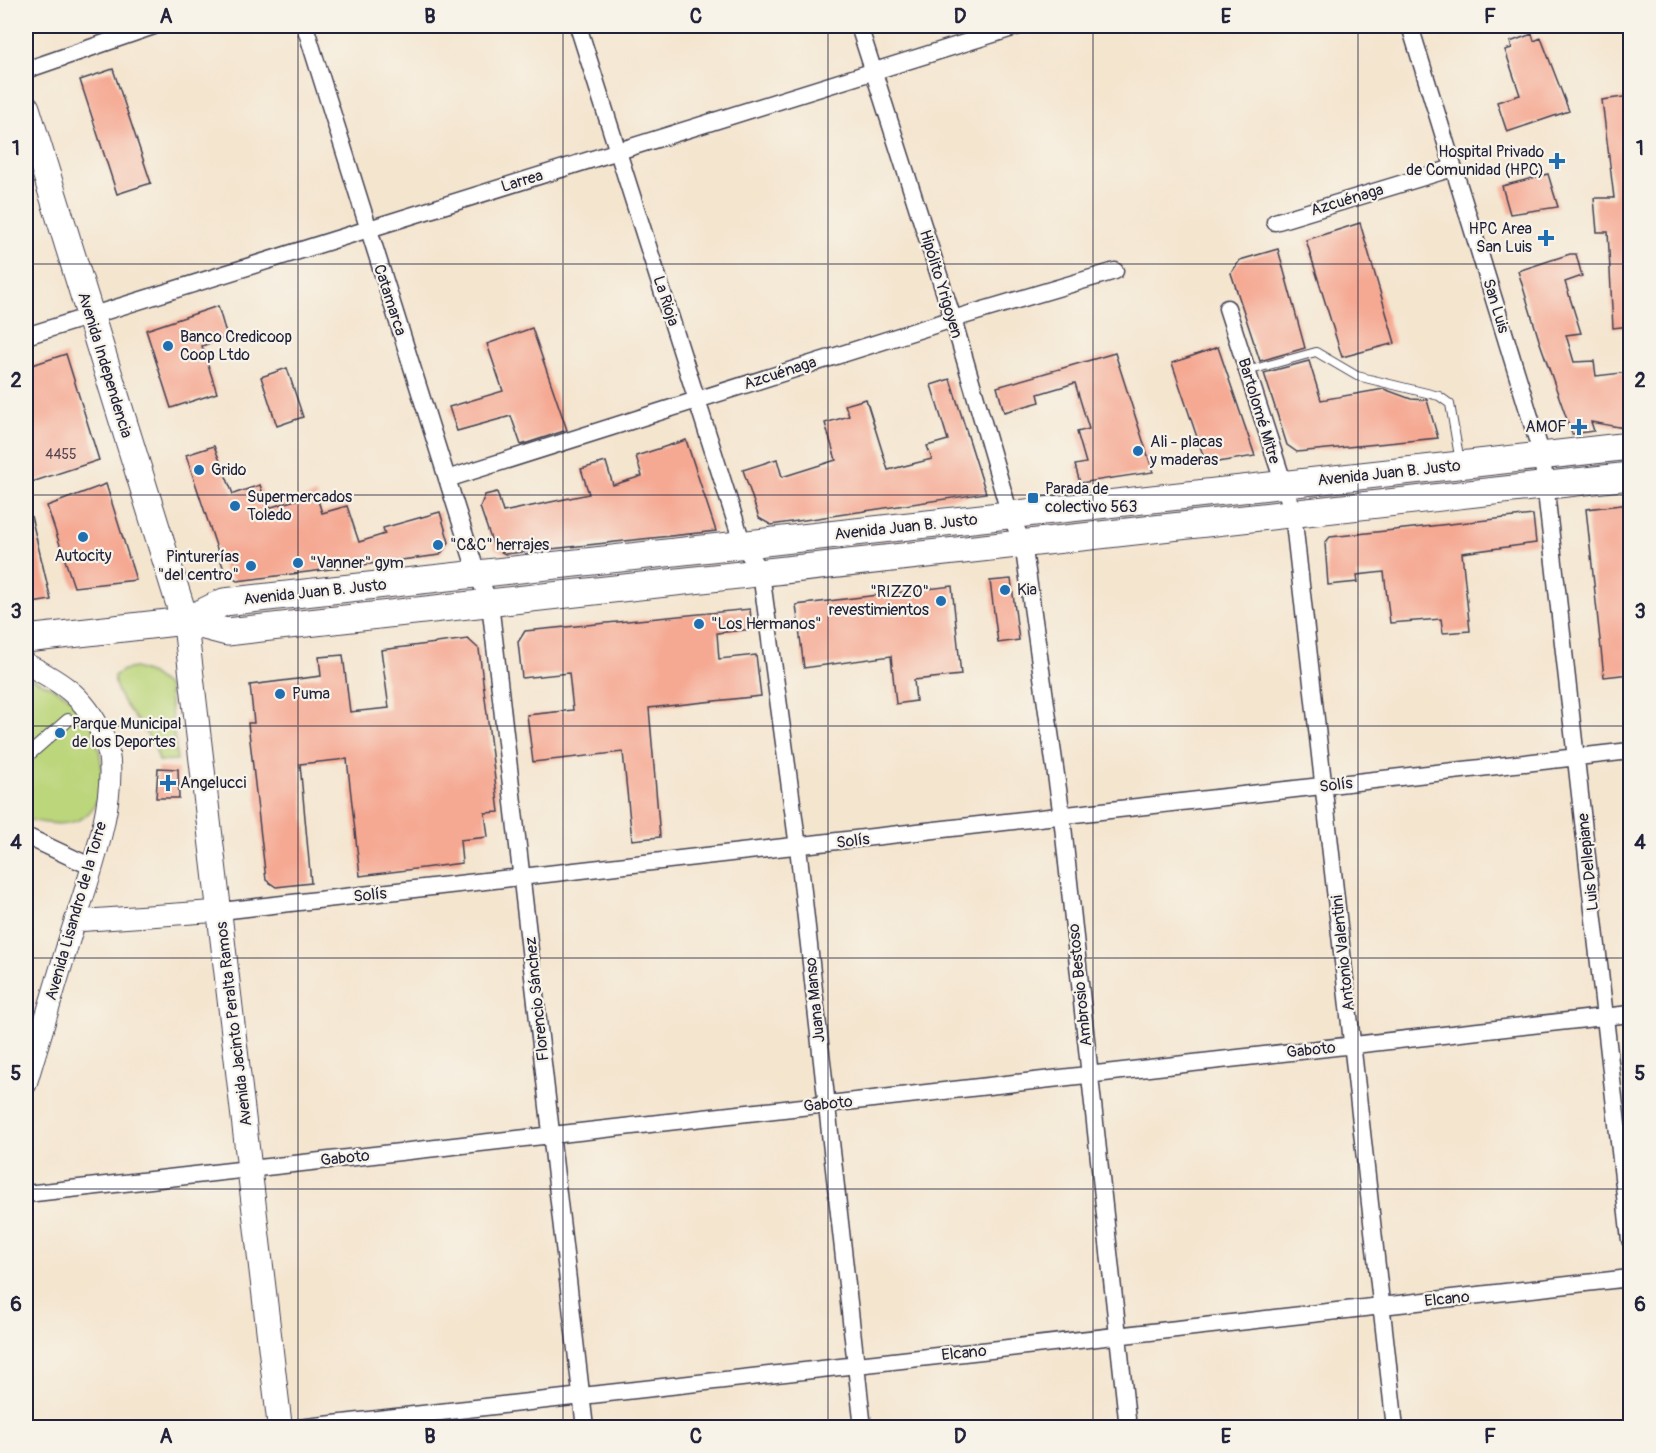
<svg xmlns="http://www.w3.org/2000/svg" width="1656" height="1453" font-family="Pangolin,sans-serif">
  <rect width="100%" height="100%" fill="#f7f3e8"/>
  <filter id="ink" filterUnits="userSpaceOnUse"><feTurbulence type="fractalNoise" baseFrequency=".0167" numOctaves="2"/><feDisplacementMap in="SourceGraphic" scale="12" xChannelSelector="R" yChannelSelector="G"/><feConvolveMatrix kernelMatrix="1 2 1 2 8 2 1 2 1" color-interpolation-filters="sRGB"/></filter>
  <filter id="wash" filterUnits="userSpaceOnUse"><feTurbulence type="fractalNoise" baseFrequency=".008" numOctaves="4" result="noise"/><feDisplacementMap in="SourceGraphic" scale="24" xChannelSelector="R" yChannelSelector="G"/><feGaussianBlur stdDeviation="1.35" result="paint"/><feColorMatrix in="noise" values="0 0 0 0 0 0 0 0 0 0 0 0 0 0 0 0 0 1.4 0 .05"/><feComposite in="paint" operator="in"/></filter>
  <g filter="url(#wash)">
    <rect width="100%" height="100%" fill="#f4e5cf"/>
    <path fill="#bcd67b" stroke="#6f7c5b" stroke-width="1.5" d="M 135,668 L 151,674 L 168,687 L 177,760 L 159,761 C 153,729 115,706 114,676 L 123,670 Z
      M 26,676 C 47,685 73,694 87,715 C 91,719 92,727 94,732 C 109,773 107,831 48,823 C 40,822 32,822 26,818 Z"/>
    <g id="blocks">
      <path fill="#f5a892" d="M 1532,34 L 1534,41 L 1541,38 L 1569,111 L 1507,132 L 1497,102 L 1520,95 L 1505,50 L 1512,48 L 1510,42 Z
        M 113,69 L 151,183 L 117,194 L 80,80 Z
        M 1630,96 L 1630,326 L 1613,328 L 1608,232 L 1597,232 L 1594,198 L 1614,198 L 1602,100 Z
        M 1548,174 L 1558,207 L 1510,214 L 1502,186 Z
        M 1360,223 L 1395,343 L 1342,357 L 1306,240 Z
        M 1278,249 L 1305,348 L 1260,361 L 1231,273 L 1240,260 Z
        M 1570,254 L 1576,254 L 1582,276 L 1565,282 L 1581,333 L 1566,335 L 1574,362 L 1594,361 L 1596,376 L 1630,372 L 1630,429 L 1591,422 L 1594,431 L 1572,434 L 1539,340 L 1518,271 Z
        M 218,306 L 227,337 L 202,346 L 217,393 L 171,408 L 146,330 Z
        M 532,328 L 567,430 L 521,445 L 511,416 L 457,431 L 449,407 L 503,391 L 487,344 Z
        M 1218,347 L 1255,456 L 1206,464 L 1172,363 Z
        M 1115,353 L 1153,472 L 1080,483 L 1075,465 L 1086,463 L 1077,432 L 1089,429 L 1075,383 L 1038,394 L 1040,402 L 1004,412 L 997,387 Z
        M 66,354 L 99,460 L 26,484 L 26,367 Z
        M 1309,361 L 1321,400 L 1384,389 L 1411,399 L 1427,400 L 1438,438 L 1297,452 L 1287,445 L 1264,373 Z
        M 287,368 L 303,417 L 277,426 L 261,377 Z
        M 950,379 L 986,493 L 771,525 L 759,518 L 743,470 L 777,459 L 782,477 L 836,460 L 825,423 L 849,416 L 845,405 L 866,399 L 888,470 L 932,459 L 927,446 L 948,440 L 931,385 Z
        M 686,440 L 716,531 L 505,554 L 494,548 L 480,507 L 485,495 L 497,492 L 503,512 L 589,494 L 581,469 L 606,462 L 613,485 L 642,476 L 636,456 Z
        M 214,446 L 233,494 L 260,485 L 268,508 L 316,494 L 322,513 L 347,506 L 359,542 L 385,534 L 383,528 L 440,512 L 449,542 L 440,555 L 237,581 L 225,573 L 186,455 Z
        M 106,484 L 136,580 L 74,587 L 47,506 Z
        M 1630,504 L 1630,674 L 1604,677 L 1586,509 Z
        M 1533,515 L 1536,543 L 1462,553 L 1470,631 L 1443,633 L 1441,619 L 1390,623 L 1384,572 L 1357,575 L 1358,582 L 1328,585 L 1325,543 L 1330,537 Z
        M 31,516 L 51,600 L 26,604 L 26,517 Z
        M 1011,579 L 1019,640 L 998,643 L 990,581 Z
        M 952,586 L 961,675 L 914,680 L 916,701 L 896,704 L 891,656 L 804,668 L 796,605 Z
        M 750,609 L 752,629 L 717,633 L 719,659 L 756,655 L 761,696 L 649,708 L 660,837 L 632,840 L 623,752 L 533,762 L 527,715 L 573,710 L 569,673 L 522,678 L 518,642 L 525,631 Z
        M 468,639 L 479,649 L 499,812 L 485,813 L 488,837 L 460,840 L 462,863 L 360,876 L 347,759 L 300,764 L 311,883 L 276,887 L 266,880 L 248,723 L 254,723 L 250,685 L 321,676 L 319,657 L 343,655 L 350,712 L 389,708 L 381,650 Z
        M 158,768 L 178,769 L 179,798 L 156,798 Z"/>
    </g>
  </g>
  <g filter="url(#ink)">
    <use href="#blocks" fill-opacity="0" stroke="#423f51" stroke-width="1.5"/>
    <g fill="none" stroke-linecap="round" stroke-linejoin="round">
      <defs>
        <path id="service" d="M 1247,371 L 1316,352 L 1357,376 L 1439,396 L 1450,404 L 1460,462"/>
        <path id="pedestrian" d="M 26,757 L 68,720"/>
        <path id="minor" d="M 305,26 L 477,574 L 490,603 L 585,1428
          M 578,26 L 743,545 L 761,573 L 798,847 L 863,1428
          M 859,26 L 953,319 L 1010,515 L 1023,543 L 1062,817 L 1128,1428
          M 1410,26 L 1542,456 L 1630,1240
          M 26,70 L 154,26
          M 1275,222 L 1453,168
          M 1227,308 L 1293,513 L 1395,1428
          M 26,336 L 1019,26
          M 447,479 L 953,319 L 1115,271
          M 26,836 L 92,867
          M 221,911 L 1630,751
          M 26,1194 L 1630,1014
          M 298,1428 L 1630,1278"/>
        <path id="tertiary" d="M 26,664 C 64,683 88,699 105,741 C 124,788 84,892 69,940 C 55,988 40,1036 26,1084
          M 75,921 L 221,911"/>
        <path id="secondary" d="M 185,621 L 280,1428"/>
        <path id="primary" d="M 26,108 L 185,621
          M 185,621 L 227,632 L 1630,476
          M 26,639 L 185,621 L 224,602 L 1630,446"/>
      </defs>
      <use href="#service" stroke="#423f51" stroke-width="10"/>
      <use href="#pedestrian" stroke="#423f51" stroke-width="14"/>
      <use href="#minor" stroke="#423f51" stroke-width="19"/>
      <use href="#tertiary" stroke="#423f51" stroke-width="23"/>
      <use href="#secondary" stroke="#423f51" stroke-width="26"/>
      <use href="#primary" stroke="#423f51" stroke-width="29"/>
      <use href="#service" stroke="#fff" stroke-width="8"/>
      <use href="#pedestrian" stroke="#fff" stroke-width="12"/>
      <use href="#minor" stroke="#fff" stroke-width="16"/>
      <use href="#tertiary" stroke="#fff" stroke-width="21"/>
      <use href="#secondary" stroke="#fff" stroke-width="24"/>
      <use href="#primary" stroke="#fff" stroke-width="27"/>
    </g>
  </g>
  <path fill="none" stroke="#22223b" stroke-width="1.5" stroke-opacity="0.55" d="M 298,26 L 298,1428M 563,26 L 563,1428M 828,26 L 828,1428M 1093,26 L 1093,1428M 1358,26 L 1358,1428M 26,264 L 1630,264M 26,495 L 1630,495M 26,726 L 1630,726M 26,958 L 1630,958M 26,1189 L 1630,1189"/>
  <g fill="#1f6fb2" stroke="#f7f3e8" stroke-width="2">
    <path d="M1554 152h6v6h6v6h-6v6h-6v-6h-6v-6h6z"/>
    <path d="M1543 229h6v6h6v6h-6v6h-6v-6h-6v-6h6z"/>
    <circle cx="168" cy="346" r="6"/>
    <path d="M1576 418h6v6h6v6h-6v6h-6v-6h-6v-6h6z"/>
    <circle cx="1138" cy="451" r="6"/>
    <circle cx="199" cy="470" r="6"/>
    <rect x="1027" y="492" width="12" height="12" rx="3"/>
    <circle cx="235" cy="506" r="6"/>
    <circle cx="83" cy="537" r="6"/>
    <circle cx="438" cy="545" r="6"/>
    <circle cx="298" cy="563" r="6"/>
    <circle cx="251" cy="566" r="6"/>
    <circle cx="1005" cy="590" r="6"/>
    <circle cx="941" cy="601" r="6"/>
    <circle cx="699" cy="624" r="6"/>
    <circle cx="280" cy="694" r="6"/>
    <circle cx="60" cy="733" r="6"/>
    <path d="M165 774h6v6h6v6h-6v6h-6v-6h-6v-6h6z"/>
  </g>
  <g text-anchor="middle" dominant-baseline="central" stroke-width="4.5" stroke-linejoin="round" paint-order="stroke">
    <g font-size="14" fill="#574451">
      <text x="61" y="454">4455</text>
    </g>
    <g font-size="16" fill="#22223b" stroke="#f7f3e8" text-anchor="start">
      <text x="1544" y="152" text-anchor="end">Hospital Privado<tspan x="1544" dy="18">de Comunidad (HPC)</tspan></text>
      <text x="1532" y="229" text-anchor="end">HPC Area<tspan x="1532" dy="18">San Luis</tspan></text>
      <text x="180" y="337">Banco Credicoop<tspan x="180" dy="18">Coop Ltdo</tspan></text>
      <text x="1567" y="427" text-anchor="end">AMOF</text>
      <text x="1150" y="442">Ali - placas<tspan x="1150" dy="18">y maderas</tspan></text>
      <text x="211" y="470">Grido</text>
      <text x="1045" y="489">Parada de<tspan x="1045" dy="18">colectivo 563</tspan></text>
      <text x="247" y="497">Supermercados<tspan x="247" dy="18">Toledo</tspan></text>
      <text x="450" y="545">"C&amp;C" herrajes</text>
      <text x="83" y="556" text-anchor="middle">Autocity</text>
      <text x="239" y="557" text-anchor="end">Pinturerías<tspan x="239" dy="18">"del centro"</tspan></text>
      <text x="310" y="563">"Vanner" gym</text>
      <text x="1017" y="590">Kia</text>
      <text x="929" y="592" text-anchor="end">"RIZZO"<tspan x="929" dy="18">revestimientos</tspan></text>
      <text x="711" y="624">"Los Hermanos"</text>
      <text x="292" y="694">Puma</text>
      <text x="72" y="724">Parque Municipal<tspan x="72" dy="18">de los Deportes</tspan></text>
      <text x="180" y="783">Angelucci</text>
    </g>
    <g font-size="16" fill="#22223b" stroke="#f7f3e8">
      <text transform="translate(522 181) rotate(-17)">Larrea</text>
      <text transform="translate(1347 200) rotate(-17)">Azcuénaga</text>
      <text transform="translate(941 284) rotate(73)">Hipólito Yrigoyen</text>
      <text transform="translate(390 300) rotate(72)">Catamarca</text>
      <text transform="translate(666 301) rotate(72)">La Rioja</text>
      <text transform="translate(1496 306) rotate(73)">San Luis</text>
      <text transform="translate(105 365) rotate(73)">Avenida Independencia</text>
      <text transform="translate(780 373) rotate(-18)">Azcuénaga</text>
      <text transform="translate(1259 411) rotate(73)">Bartolomé Mitre</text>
      <text transform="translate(1389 473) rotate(-6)">Avenida Juan B. Justo</text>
      <text transform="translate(906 527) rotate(-6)">Avenida Juan B. Justo</text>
      <text transform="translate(315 592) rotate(-6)">Avenida Juan B. Justo</text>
      <text transform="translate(1336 785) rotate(-7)">Solís</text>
      <text transform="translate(853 841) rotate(-7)">Solís</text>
      <text transform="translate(1588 862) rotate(-96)">Luis Dellepiane</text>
      <text transform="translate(370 895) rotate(-6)">Solís</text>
      <text transform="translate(76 911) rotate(-74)">Avenida Lisandro de la Torre</text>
      <text transform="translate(1343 953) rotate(-96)">Antonio Valentini</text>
      <text transform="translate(1080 985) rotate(-96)">Ambrosio Bestoso</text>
      <text transform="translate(537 999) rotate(-96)">Florencio Sánchez</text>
      <text transform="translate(815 1000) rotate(-96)">Juana Manso</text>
      <text transform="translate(234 1024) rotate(-97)">Avenida Jacinto Peralta Ramos</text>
      <text transform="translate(1311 1050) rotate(-6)">Gaboto</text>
      <text transform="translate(828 1104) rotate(-6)">Gaboto</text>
      <text transform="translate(345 1158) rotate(-6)">Gaboto</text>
      <text transform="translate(1447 1299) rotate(-6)">Elcano</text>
      <text transform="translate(964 1353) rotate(-6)">Elcano</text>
    </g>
  </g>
  <rect width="1656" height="1453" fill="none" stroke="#f7f3e8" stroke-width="66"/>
  <rect x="33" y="33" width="1590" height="1387" fill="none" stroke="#22223b" stroke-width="2"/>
  <g font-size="20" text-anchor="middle" font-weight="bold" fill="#22223b">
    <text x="166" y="23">A</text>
    <text x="430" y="23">B</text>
    <text x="696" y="23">C</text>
    <text x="960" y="23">D</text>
    <text x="1226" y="23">E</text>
    <text x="1490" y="23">F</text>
    <text x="16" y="155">1</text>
    <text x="1640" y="155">1</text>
    <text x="16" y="387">2</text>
    <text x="1640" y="387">2</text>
    <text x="16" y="618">3</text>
    <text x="1640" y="618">3</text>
    <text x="16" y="849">4</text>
    <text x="1640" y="849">4</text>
    <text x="16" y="1080">5</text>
    <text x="1640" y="1080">5</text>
    <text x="16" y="1311">6</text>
    <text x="1640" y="1311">6</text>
    <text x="166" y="1443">A</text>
    <text x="430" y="1443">B</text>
    <text x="696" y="1443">C</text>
    <text x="960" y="1443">D</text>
    <text x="1226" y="1443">E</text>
    <text x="1490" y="1443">F</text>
  </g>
</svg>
